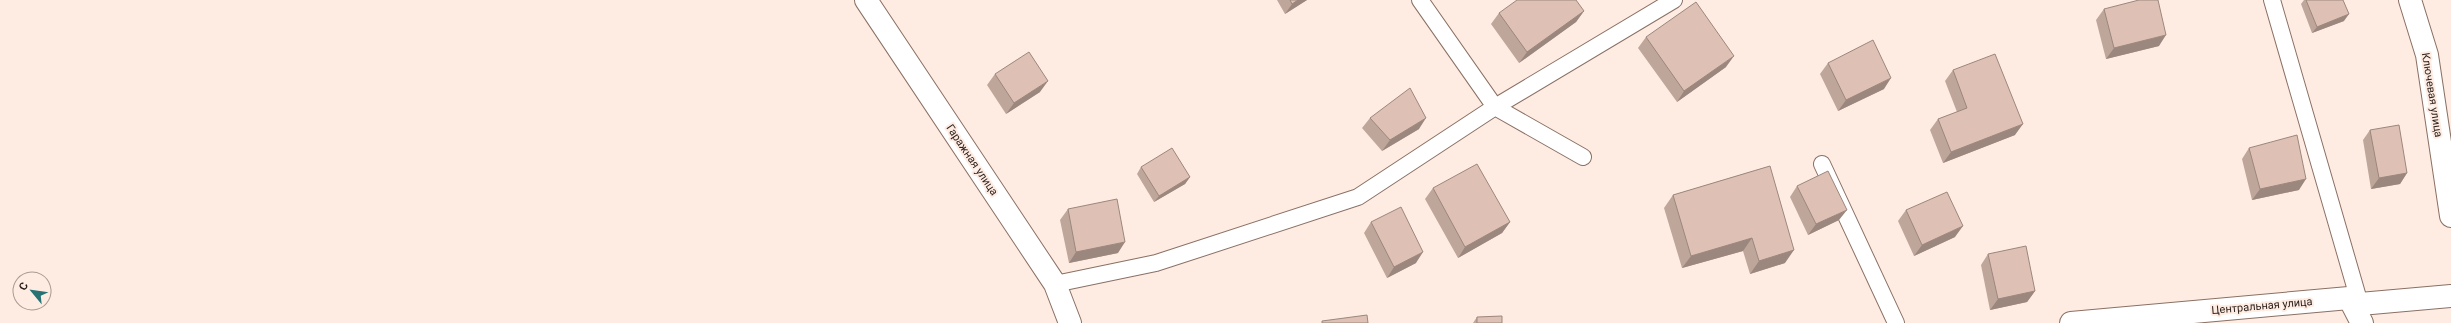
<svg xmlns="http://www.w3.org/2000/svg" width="2451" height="323" font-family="Roboto,sans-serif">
  <rect width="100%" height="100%" fill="#feece3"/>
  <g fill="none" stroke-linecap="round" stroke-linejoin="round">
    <defs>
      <path id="lane" d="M 1420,0 L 1495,107 L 1583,157
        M 2272,0 L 2360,304
        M 1822,164 L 1896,323
        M 1055,284 L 1156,263 L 1358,197 L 1495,107 L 1674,0"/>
      <path id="street" d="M 866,0 L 1055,284 L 1070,323
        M 2410,0 L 2427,55 L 2451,216
        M 2349,298 L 2362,323
        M 2071,323 L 2349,298 L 2360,304 L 2451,296"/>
    </defs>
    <use href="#lane" stroke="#8a7064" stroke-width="18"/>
    <use href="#street" stroke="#8a7064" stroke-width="24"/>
    <use href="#lane" stroke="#fff" stroke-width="16"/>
    <use href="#street" stroke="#fff" stroke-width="22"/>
  </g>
  <path fill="#bfa69b" d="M 1277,0 L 1307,0 L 1285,14 Z
    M 2304,0 L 2343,0 L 2344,21 L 2312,33 L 2301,4 Z
    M 2104,9 L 2159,46 L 2106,59 L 2096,20 Z
    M 1584,11 L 1576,22 L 1519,63 L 1491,24 L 1499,13 Z
    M 1646,37 L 1726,67 L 1677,102 L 1638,48 Z
    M 1828,63 L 1884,89 L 1838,111 L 1820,74 Z
    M 1953,70 L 2015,135 L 1943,163 L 1930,130 L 1938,119 L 1957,112 L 1945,81 Z
    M 995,74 L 1040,92 L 1006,114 L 987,85 Z
    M 1370,118 L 1419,129 L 1382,151 L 1362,128 Z
    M 2370,130 L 2407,173 L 2400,184 L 2371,189 L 2363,140 Z
    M 2249,148 L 2299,190 L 2252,200 L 2242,159 Z
    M 1770,166 L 1785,263 L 1750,274 L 1743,251 L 1682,268 L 1664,208 L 1673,195 Z
    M 1141,167 L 1190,177 L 1185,184 L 1154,202 L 1137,174 Z
    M 1797,186 L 1839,220 L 1808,235 L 1790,197 Z
    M 1433,188 L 1510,222 L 1502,233 L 1458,258 L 1425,199 Z
    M 1068,209 L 1118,253 L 1069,263 L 1060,220 Z
    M 1906,210 L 1955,237 L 1914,256 L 1898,221 Z
    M 1371,222 L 1416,263 L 1387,278 L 1364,233 Z
    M 1988,254 L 2035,291 L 2027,302 L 1990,310 L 1981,265 Z
    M 1477,317 L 1502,323 L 1473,323 Z"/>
  <path fill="#9b877e" d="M 1298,0 L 1307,0 L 1285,14 L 1292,4 Z
    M 1584,11 L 1576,22 L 1519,63 L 1527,52 Z
    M 2349,14 L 2344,21 L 2312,33 L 2317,27 Z
    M 2166,35 L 2159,46 L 2106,59 L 2114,48 Z
    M 1734,56 L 1726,67 L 1677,102 L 1684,91 Z
    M 1891,78 L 1884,89 L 1838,111 L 1846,100 Z
    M 1048,81 L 1040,92 L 1006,114 L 1014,103 Z
    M 1426,118 L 1419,129 L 1382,151 L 1390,140 Z
    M 2023,124 L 2015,135 L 1943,163 L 1951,152 Z
    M 2407,173 L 2400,184 L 2371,189 L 2379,178 Z
    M 1190,177 L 1185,184 L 1154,202 L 1159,196 Z
    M 2306,179 L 2299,190 L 2252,200 L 2260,189 Z
    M 1847,210 L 1839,220 L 1808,235 L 1816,224 Z
    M 1510,222 L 1502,233 L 1458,258 L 1465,247 Z
    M 1963,226 L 1955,237 L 1914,256 L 1922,245 Z
    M 1752,238 L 1743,251 L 1682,268 L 1691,256 Z
    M 1125,242 L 1118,253 L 1069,263 L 1076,252 Z
    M 1794,250 L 1785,263 L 1750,274 L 1759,261 Z
    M 1423,252 L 1416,263 L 1387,278 L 1394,267 Z
    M 2035,291 L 2027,302 L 1990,310 L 1998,299 Z"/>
  <path fill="#dec1b4" stroke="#9b877e" d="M 1290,0 L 1298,0 L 1292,4 Z
    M 1517,0 L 1576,0 L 1584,11 L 1527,52 L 1499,13 Z
    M 2139,0 L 2158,0 L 2166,35 L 2114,48 L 2104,9 Z
    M 2306,0 L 2343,0 L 2349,14 L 2317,27 Z
    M 1696,2 L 1734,56 L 1684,91 L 1646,37 Z
    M 1873,40 L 1891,78 L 1846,100 L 1828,63 Z
    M 1029,52 L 1048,81 L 1014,103 L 995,74 Z
    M 1995,54 L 2023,124 L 1951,152 L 1938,119 L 1967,108 L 1953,70 Z
    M 1410,88 L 1426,118 L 1390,140 L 1370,118 Z
    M 2399,125 L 2407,173 L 2379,178 L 2370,130 Z
    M 2297,135 L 2306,179 L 2260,189 L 2249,148 Z
    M 1172,148 L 1190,177 L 1159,196 L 1141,167 Z
    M 1477,164 L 1510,222 L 1465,247 L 1433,188 Z
    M 1770,166 L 1794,250 L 1759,261 L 1752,238 L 1691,256 L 1673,195 Z
    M 1828,171 L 1847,210 L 1816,224 L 1797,186 Z
    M 1947,192 L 1963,226 L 1922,245 L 1906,210 Z
    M 1117,199 L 1125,242 L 1076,252 L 1068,209 Z
    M 1401,207 L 1423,252 L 1394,267 L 1371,222 Z
    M 2026,246 L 2035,291 L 1998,299 L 1988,254 Z
    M 1367,315 L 1368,323 L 1322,323 L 1322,321 Z
    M 1502,316 L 1502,323 L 1477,323 L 1477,317 Z"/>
  <g text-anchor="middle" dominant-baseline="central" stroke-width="4" stroke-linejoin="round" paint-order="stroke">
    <g font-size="11" fill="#291e19" stroke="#feece3">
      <text transform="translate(2432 95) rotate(81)">Ключевая улица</text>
      <text transform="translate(972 160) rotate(56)">Гаражная улица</text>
      <text transform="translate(2262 306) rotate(-5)">Центральная улица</text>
    </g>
  </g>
  <g transform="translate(32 291) rotate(299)"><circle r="19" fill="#feece3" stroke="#a99a92"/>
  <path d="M0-3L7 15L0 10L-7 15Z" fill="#277273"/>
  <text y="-6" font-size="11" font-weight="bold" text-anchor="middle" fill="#291e19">С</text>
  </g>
</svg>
